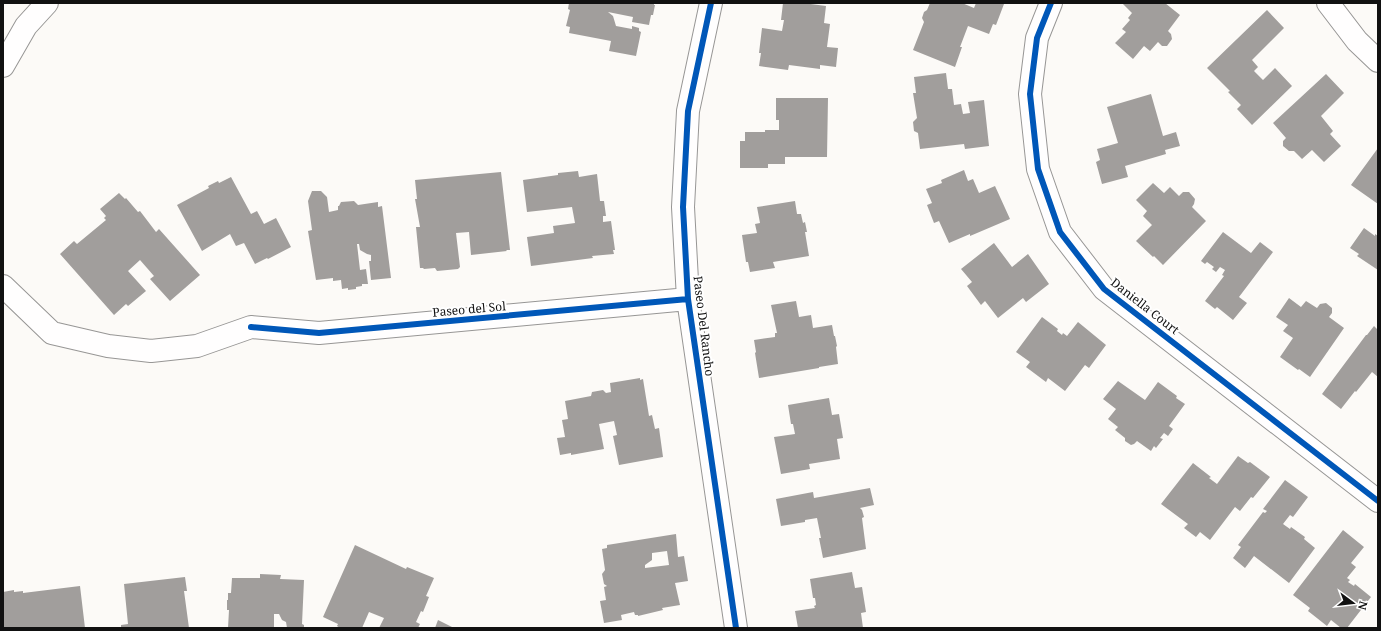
<svg xmlns="http://www.w3.org/2000/svg" width="1381" height="631" font-family="'Noto Serif',serif">
  <rect width="100%" height="100%" fill="#fcfaf7"/>
  <path fill="#a19e9c" fill-rule="evenodd" d="M 569,3 L 654,3 L 654,5 L 655,5 L 653,15 L 651,15 L 649,25 L 632,22 L 633,17 L 608,12 L 613,16 L 616,26 L 632,29 L 632,26 L 639,28 L 639,31 L 641,32 L 636,56 L 609,51 L 611,41 L 569,33 L 570,27 L 566,26 L 570,10 L 568,9 Z
    M 783,3 L 803,3 L 826,6 L 824,23 L 830,24 L 827,47 L 838,48 L 836,67 L 820,65 L 820,69 L 789,65 L 788,70 L 759,66 L 761,53 L 759,53 L 762,28 L 782,31 L 784,20 L 781,20 Z
    M 930,3 L 962,3 L 974,8 L 976,3 L 1004,4 L 996,25 L 993,24 L 989,34 L 968,26 L 960,47 L 962,47 L 955,67 L 913,50 L 924,22 L 922,18 L 924,12 L 927,10 Z
    M 1122,3 L 1165,3 L 1180,15 L 1168,31 L 1171,34 L 1172,39 L 1167,46 L 1162,46 L 1158,42 L 1150,51 L 1144,46 L 1133,59 L 1115,43 L 1126,32 L 1122,29 L 1130,20 L 1128,18 L 1132,13 Z
    M 1267,10 L 1284,28 L 1252,60 L 1258,67 L 1254,71 L 1263,80 L 1275,68 L 1292,86 L 1252,125 L 1237,109 L 1241,105 L 1228,92 L 1230,91 L 1207,68 Z
    M 946,73 L 948,89 L 952,89 L 954,105 L 961,104 L 963,114 L 970,113 L 968,102 L 984,100 L 989,146 L 965,149 L 964,144 L 920,149 L 918,133 L 914,131 L 913,122 L 917,118 L 913,93 L 916,93 L 914,77 Z
    M 1326,74 L 1344,93 L 1321,116 L 1333,131 L 1330,134 L 1341,146 L 1324,162 L 1312,150 L 1302,159 L 1294,151 L 1289,151 L 1283,146 L 1283,141 L 1286,138 L 1273,123 Z
    M 1151,94 L 1163,136 L 1176,132 L 1180,146 L 1165,150 L 1166,154 L 1125,166 L 1128,177 L 1102,184 L 1096,162 L 1100,160 L 1097,149 L 1118,143 L 1107,107 Z
    M 776,98 L 828,98 L 827,157 L 785,157 L 785,164 L 768,164 L 768,168 L 740,168 L 740,141 L 745,141 L 745,132 L 765,132 L 765,130 L 779,130 L 779,120 L 776,120 Z
    M 1378,148 L 1378,204 L 1351,185 Z
    M 964,170 L 968,181 L 973,179 L 979,193 L 995,186 L 1010,219 L 970,236 L 970,234 L 949,243 L 939,221 L 934,223 L 927,205 L 932,203 L 926,189 L 942,183 L 941,180 Z
    M 578,171 L 579,177 L 597,174 L 600,201 L 604,201 L 606,216 L 603,216 L 603,222 L 611,221 L 615,250 L 613,250 L 614,254 L 592,256 L 593,258 L 531,266 L 527,237 L 554,233 L 553,226 L 575,223 L 572,207 L 527,212 L 523,180 L 558,175 L 558,173 Z
    M 501,172 L 510,250 L 506,250 L 507,251 L 471,255 L 469,232 L 456,233 L 460,267 L 458,269 L 437,271 L 435,268 L 424,269 L 423,268 L 420,268 L 416,227 L 420,227 L 415,199 L 417,199 L 415,180 Z
    M 231,177 L 251,214 L 257,211 L 264,224 L 276,218 L 291,247 L 268,259 L 267,258 L 255,264 L 244,243 L 236,246 L 230,234 L 202,251 L 177,205 L 209,188 L 208,186 L 218,181 L 219,183 Z
    M 1153,183 L 1164,193 L 1170,187 L 1179,196 L 1183,192 L 1189,192 L 1195,199 L 1194,204 L 1192,207 L 1206,221 L 1163,265 L 1154,256 L 1153,257 L 1136,241 L 1152,225 L 1143,216 L 1147,211 L 1136,200 Z
    M 312,191 L 321,191 L 327,197 L 329,212 L 338,210 L 338,206 L 339,206 L 341,202 L 354,201 L 358,205 L 378,202 L 378,207 L 382,206 L 391,278 L 371,280 L 369,261 L 371,261 L 371,255 L 367,254 L 360,250 L 359,244 L 357,244 L 360,270 L 366,269 L 368,284 L 362,284 L 362,286 L 356,287 L 356,289 L 348,290 L 348,288 L 342,289 L 341,280 L 333,281 L 333,278 L 316,280 L 308,231 L 312,230 L 308,201 Z
    M 119,193 L 125,199 L 126,198 L 138,212 L 140,211 L 156,232 L 159,229 L 200,275 L 170,301 L 150,279 L 154,276 L 140,260 L 128,271 L 146,291 L 128,306 L 126,304 L 114,315 L 60,254 L 74,241 L 77,244 L 106,220 L 104,218 L 106,216 L 100,209 Z
    M 795,201 L 797,214 L 801,214 L 803,223 L 805,222 L 807,232 L 805,232 L 809,256 L 773,262 L 775,268 L 750,272 L 748,262 L 746,262 L 742,235 L 757,233 L 755,224 L 760,223 L 757,207 Z
    M 1364,228 L 1375,236 L 1375,234 L 1378,236 L 1378,270 L 1357,256 L 1359,254 L 1350,248 Z
    M 1223,232 L 1251,253 L 1260,242 L 1273,252 L 1239,297 L 1247,303 L 1233,320 L 1217,307 L 1215,309 L 1205,301 L 1224,276 L 1222,275 L 1225,270 L 1220,267 L 1216,272 L 1212,269 L 1214,267 L 1207,262 L 1205,264 L 1201,261 Z
    M 994,243 L 1012,267 L 1028,254 L 1049,284 L 1026,302 L 1023,298 L 998,318 L 985,301 L 981,305 L 967,286 L 972,282 L 961,269 Z
    M 1289,298 L 1301,307 L 1306,301 L 1317,308 L 1320,304 L 1326,303 L 1332,308 L 1332,313 L 1329,317 L 1344,328 L 1310,377 L 1299,369 L 1298,370 L 1280,357 L 1293,338 L 1283,331 L 1288,325 L 1276,317 Z
    M 796,301 L 799,317 L 811,315 L 813,328 L 832,325 L 834,336 L 835,336 L 837,346 L 836,347 L 838,364 L 819,367 L 819,368 L 759,378 L 755,353 L 756,352 L 754,340 L 775,337 L 775,333 L 777,333 L 771,305 Z
    M 1042,317 L 1058,329 L 1057,331 L 1062,335 L 1063,333 L 1067,336 L 1078,322 L 1106,345 L 1089,368 L 1085,365 L 1065,391 L 1048,378 L 1046,382 L 1026,367 L 1030,362 L 1016,352 Z
    M 1374,326 L 1378,330 L 1378,377 L 1372,372 L 1356,392 L 1355,391 L 1341,409 L 1322,394 L 1366,335 L 1367,335 Z
    M 640,378 L 640,380 L 643,379 L 649,416 L 652,415 L 655,429 L 659,428 L 663,457 L 619,465 L 613,436 L 617,435 L 614,421 L 599,424 L 604,449 L 571,455 L 571,453 L 560,455 L 557,438 L 565,437 L 562,420 L 568,419 L 565,401 L 591,396 L 592,392 L 603,390 L 606,393 L 611,392 L 610,383 Z
    M 1118,381 L 1145,400 L 1158,382 L 1177,396 L 1176,398 L 1185,404 L 1169,426 L 1173,429 L 1168,436 L 1164,433 L 1160,438 L 1163,439 L 1156,448 L 1154,446 L 1151,451 L 1137,441 L 1134,444 L 1131,445 L 1125,441 L 1125,438 L 1115,430 L 1118,427 L 1108,419 L 1116,409 L 1103,399 Z
    M 829,398 L 832,415 L 839,414 L 843,438 L 837,439 L 840,459 L 809,464 L 810,469 L 781,474 L 774,437 L 795,434 L 793,424 L 791,424 L 788,405 Z
    M 1238,456 L 1248,463 L 1250,462 L 1270,477 L 1253,498 L 1251,497 L 1240,511 L 1235,507 L 1210,540 L 1200,532 L 1196,537 L 1184,528 L 1188,524 L 1161,504 L 1193,463 L 1211,477 L 1209,478 L 1217,484 Z
    M 1285,480 L 1308,497 L 1293,517 L 1290,515 L 1283,524 L 1290,529 L 1291,527 L 1305,537 L 1304,539 L 1315,548 L 1289,583 L 1254,556 L 1245,568 L 1233,558 L 1241,547 L 1238,545 L 1263,512 L 1265,513 L 1267,511 L 1263,509 Z
    M 870,488 L 874,505 L 860,508 L 862,510 L 864,517 L 862,518 L 866,549 L 823,558 L 819,538 L 821,538 L 817,518 L 805,520 L 805,522 L 781,526 L 776,499 L 813,492 L 814,498 Z
    M 1343,530 L 1364,547 L 1351,563 L 1356,567 L 1347,578 L 1350,580 L 1348,582 L 1354,586 L 1355,584 L 1371,597 L 1347,628 L 1341,628 L 1331,620 L 1327,626 L 1308,611 L 1310,608 L 1293,595 Z
    M 676,534 L 678,557 L 684,556 L 688,581 L 675,583 L 680,605 L 662,608 L 663,610 L 638,616 L 638,615 L 635,615 L 634,612 L 621,615 L 622,620 L 604,623 L 600,601 L 606,600 L 604,587 L 607,586 L 604,584 L 602,574 L 605,570 L 602,549 L 607,548 L 607,545 ZM 667,551 L 669,565 L 645,568 L 645,565 L 652,560 L 652,553 Z
    M 355,545 L 406,569 L 407,567 L 434,578 L 426,596 L 429,597 L 423,612 L 421,611 L 416,622 L 420,624 L 418,628 L 379,628 L 384,618 L 369,612 L 362,628 L 340,628 L 337,626 L 338,624 L 323,617 Z
    M 852,572 L 855,588 L 862,587 L 866,612 L 861,613 L 863,628 L 798,628 L 795,611 L 815,608 L 814,606 L 816,605 L 815,598 L 813,598 L 810,579 Z
    M 260,574 L 281,575 L 280,579 L 304,580 L 302,624 L 304,625 L 304,628 L 287,628 L 286,622 L 282,620 L 279,614 L 274,614 L 274,628 L 228,628 L 229,610 L 227,610 L 227,600 L 228,600 L 228,593 L 231,593 L 232,578 L 260,578 Z
    M 185,577 L 187,591 L 184,591 L 189,628 L 121,628 L 121,625 L 128,624 L 124,584 Z
    M 80,586 L 85,628 L 3,628 L 3,592 L 14,590 L 14,592 L 23,591 L 23,593 Z
    M 438,620 L 454,628 L 435,628 Z"/>
  <g fill="none" stroke-linecap="round" stroke-linejoin="round">
    <defs>
      <path id="minor" d="M 711,3 L 688,111 L 683,207 L 688,299 L 736,628
        M 1051,3 L 1037,38 L 1030,94 L 1038,169 L 1060,232 L 1104,289 L 1378,501
        M 1328,3 L 1357,41 L 1378,61
        M 3,66 L 26,26 L 47,3
        M 3,286 L 52,333 L 108,346 L 151,351 L 197,346 L 251,327 L 319,333 L 688,299"/>
    </defs>
    <use href="#minor" stroke="#979695" stroke-width="24"/>
    <use href="#minor" stroke="#fffefe" stroke-width="22"/>
    <defs>
      <path id="cycleway" d="M 711,3 L 688,111 L 683,207 L 688,299 L 736,628
        M 1051,3 L 1037,38 L 1030,94 L 1038,169 L 1060,232 L 1104,289 L 1378,501
        M 251,327 L 319,333 L 688,299"/>
    </defs>
    <use href="#cycleway" stroke="#fff" stroke-width="8"/>
    <use href="#cycleway" stroke="#0057b8" stroke-width="6"/>
  </g>
  <g text-anchor="middle" dominant-baseline="central" stroke-width="4" stroke-linejoin="round" paint-order="stroke">
    <g font-size="12" fill="#111" stroke="#fff">
      <text transform="translate(1145 306) rotate(38)">Daniella Court</text>
      <text transform="translate(469 309) rotate(-5)">Paseo del Sol</text>
      <text transform="translate(704 326) rotate(83)">Paseo Del Rancho</text>
    </g>
  </g>
  <rect width="1381" height="631" fill="none" stroke="#111111" stroke-width="8"/>
  <g transform="translate(1353 603) rotate(105)" stroke="#ffffff" stroke-width="3" paint-order="stroke">
  <path d="M0-3L7 15L0 10L-7 15Z" fill="#111111"/>
  <text y="-6" font-size="11" font-weight="bold" text-anchor="middle" fill="#111111">N</text>
  </g>
</svg>
